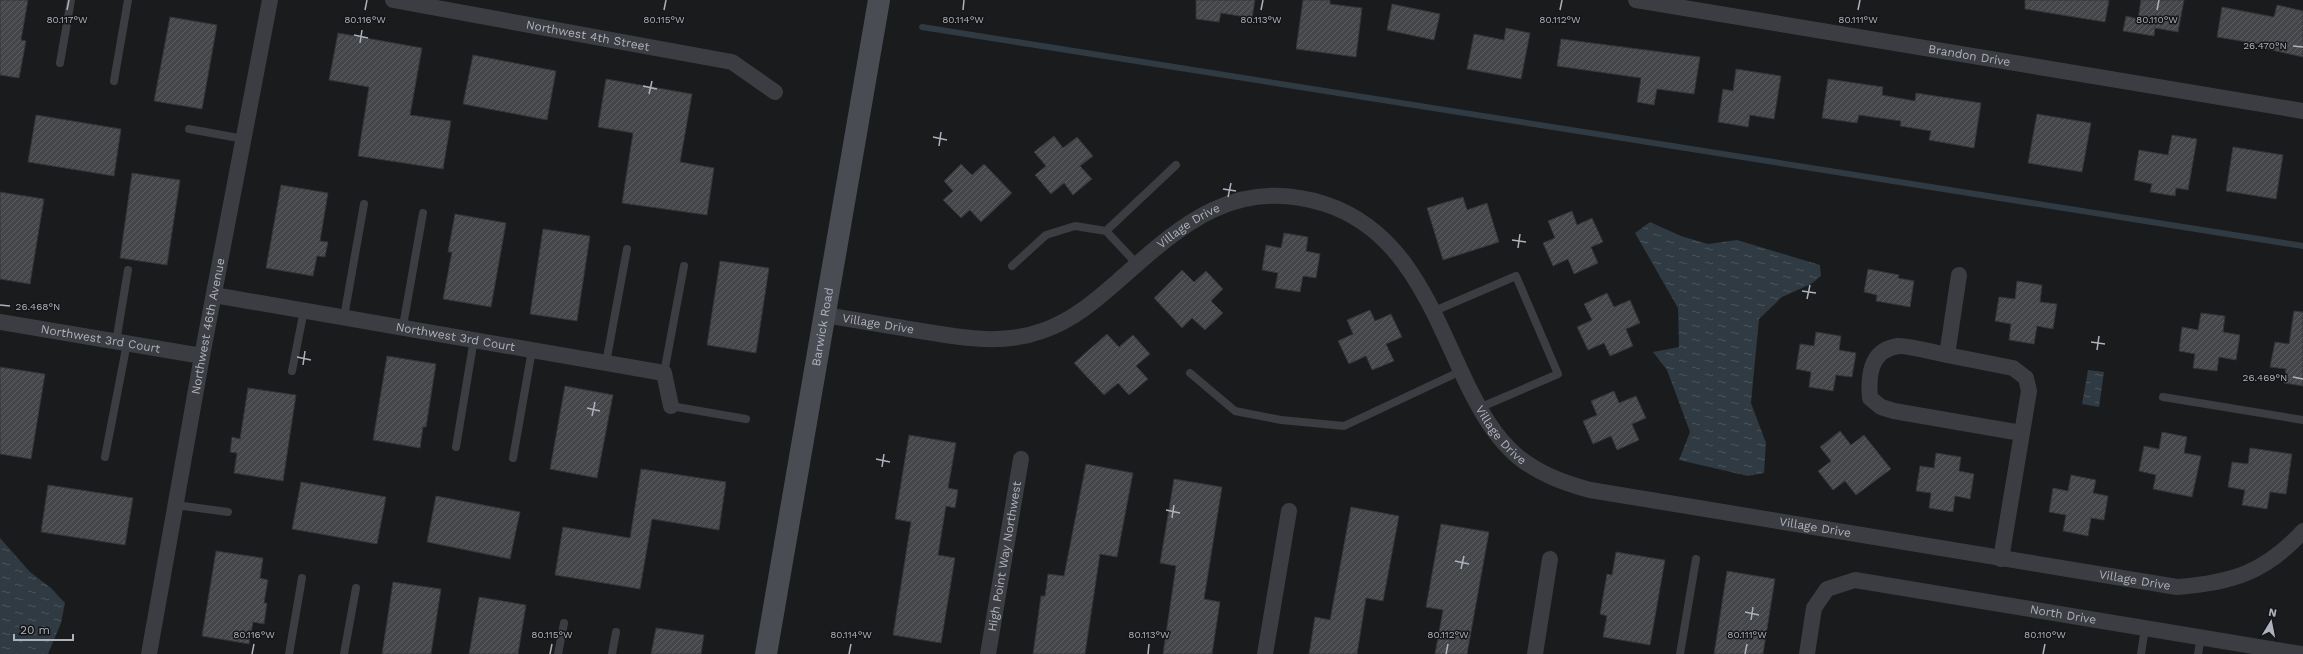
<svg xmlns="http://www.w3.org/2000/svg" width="2303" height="654" font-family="'Work Sans',sans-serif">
  <defs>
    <pattern id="water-ripples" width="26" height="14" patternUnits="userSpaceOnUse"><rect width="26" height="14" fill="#303a42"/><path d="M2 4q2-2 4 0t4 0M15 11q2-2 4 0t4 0" fill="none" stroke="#4b545b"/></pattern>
    <pattern id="building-hatch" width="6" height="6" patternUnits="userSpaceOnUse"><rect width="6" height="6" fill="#44464a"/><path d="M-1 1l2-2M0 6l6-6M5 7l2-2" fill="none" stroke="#5c5e62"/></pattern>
  </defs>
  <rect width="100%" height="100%" fill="#1a1b1d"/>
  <path fill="url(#water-ripples)" d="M 1650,222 L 1681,236 L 1708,244 L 1737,240 L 1820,265 L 1821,276 L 1811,284 L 1782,297 L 1759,319 L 1751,403 L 1766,443 L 1764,473 L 1748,476 L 1679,460 L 1690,432 L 1667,370 L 1653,352 L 1679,347 L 1678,308 L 1635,233 Z
    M 2088,370 L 2104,372 L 2099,407 L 2082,404 Z
    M 0,538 L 30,572 L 51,588 L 65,603 L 61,623 L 48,654 L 0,654 Z"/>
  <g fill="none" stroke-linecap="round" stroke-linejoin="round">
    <path stroke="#303a42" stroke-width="6" d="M 922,27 L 2303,246"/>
  </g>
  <path fill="url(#building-hatch)" stroke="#343539" d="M 0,0 L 28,0 L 21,40 L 26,41 L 19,78 L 0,75 Z
    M 1196,0 L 1255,0 L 1252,18 L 1221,13 L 1219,22 L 1196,19 Z
    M 1303,0 L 1330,0 L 1330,4 L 1362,8 L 1356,57 L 1296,49 Z
    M 2025,0 L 2109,0 L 2105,22 L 2025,9 Z
    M 2141,0 L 2184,0 L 2178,32 L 2155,28 L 2154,36 L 2123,31 L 2126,16 L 2138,19 Z
    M 1392,4 L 1440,14 L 1434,40 L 1387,30 Z
    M 2277,5 L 2303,11 L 2303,57 L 2258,47 L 2259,44 L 2217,37 L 2222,7 L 2274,17 Z
    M 170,17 L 217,25 L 202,109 L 154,101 Z
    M 1506,28 L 1530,33 L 1521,79 L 1467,69 L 1474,34 L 1504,40 Z
    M 338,33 L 422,48 L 410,115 L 451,121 L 443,169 L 358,156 L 369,87 L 329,80 Z
    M 1561,39 L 1700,57 L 1694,94 L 1657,89 L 1654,105 L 1637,102 L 1641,78 L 1557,66 Z
    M 473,55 L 556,71 L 547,120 L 463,104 Z
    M 1736,69 L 1781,76 L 1774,119 L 1750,115 L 1748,127 L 1718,122 L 1723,89 L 1733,91 Z
    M 606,79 L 692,94 L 680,162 L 714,168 L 707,215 L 622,203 L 633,133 L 598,127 Z
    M 1828,79 L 1883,87 L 1882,95 L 1915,101 L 1916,93 L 1981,103 L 1974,148 L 1929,140 L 1931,131 L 1900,126 L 1901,121 L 1859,115 L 1857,123 L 1822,118 Z
    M 2037,114 L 2091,123 L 2082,172 L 2028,163 Z
    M 36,115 L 121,129 L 114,176 L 28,162 Z
    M 2172,135 L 2197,139 L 2188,190 L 2176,188 L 2175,196 L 2150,192 L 2152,184 L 2134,180 L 2139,150 L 2168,155 Z
    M 1054,136 L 1063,148 L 1077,137 L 1093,156 L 1080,166 L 1092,179 L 1073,195 L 1064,183 L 1051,194 L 1035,175 L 1046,166 L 1034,152 Z
    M 2233,147 L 2283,155 L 2276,199 L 2226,191 Z
    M 961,164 L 972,175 L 984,164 L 1012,193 L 981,222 L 970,210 L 961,218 L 943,200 L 953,191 L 944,181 Z
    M 132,173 L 180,180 L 167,265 L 120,258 Z
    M 281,185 L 328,193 L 320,241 L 328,242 L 325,257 L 317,256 L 313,276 L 266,268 Z
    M 0,192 L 44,199 L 30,284 L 0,279 Z
    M 1463,197 L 1467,210 L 1487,203 L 1499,242 L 1443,260 L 1427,208 Z
    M 1572,211 L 1577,225 L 1592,218 L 1603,242 L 1591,247 L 1598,263 L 1574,274 L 1568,259 L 1553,266 L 1543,243 L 1555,238 L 1548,221 Z
    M 455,214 L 506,223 L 491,307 L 443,299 L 452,252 L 448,252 Z
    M 543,229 L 590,236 L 577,321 L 530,314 Z
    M 1284,233 L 1308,237 L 1306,251 L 1320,254 L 1316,278 L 1303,276 L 1300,292 L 1275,288 L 1278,273 L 1262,270 L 1266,245 L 1281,248 Z
    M 720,261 L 769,268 L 756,353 L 707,345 Z
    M 1868,269 L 1899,275 L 1898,278 L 1914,281 L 1910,307 L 1876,301 L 1877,295 L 1864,292 Z
    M 1182,270 L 1194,282 L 1206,271 L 1223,289 L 1211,301 L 1223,313 L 1205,330 L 1192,318 L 1182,328 L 1154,298 Z
    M 2017,281 L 2042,285 L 2040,302 L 2057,304 L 2053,329 L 2037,326 L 2034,344 L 2009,340 L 2011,324 L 1995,321 L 1999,297 L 2015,299 Z
    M 1607,293 L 1614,307 L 1630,300 L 1640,323 L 1626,329 L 1633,346 L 1610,356 L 1604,343 L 1588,350 L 1577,327 L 1592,320 L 1584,304 Z
    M 1370,310 L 1375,321 L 1391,314 L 1402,337 L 1386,344 L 1394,361 L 1372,370 L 1366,356 L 1349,364 L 1338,341 L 1353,334 L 1347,320 Z
    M 2294,311 L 2303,312 L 2303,386 L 2284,383 L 2286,369 L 2270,367 L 2275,342 L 2289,344 Z
    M 2201,313 L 2225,316 L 2223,332 L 2240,335 L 2236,360 L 2219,357 L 2217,371 L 2193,368 L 2195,354 L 2179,351 L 2182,327 L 2198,330 Z
    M 1816,332 L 1841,336 L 1839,350 L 1856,353 L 1852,377 L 1836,375 L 1833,391 L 1809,387 L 1811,372 L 1796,369 L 1800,344 L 1814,346 Z
    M 1107,334 L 1119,347 L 1133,335 L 1150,354 L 1136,366 L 1148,379 L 1129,395 L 1118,383 L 1104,395 L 1074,363 Z
    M 387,356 L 436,364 L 426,427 L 423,427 L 420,448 L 373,440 Z
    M 0,367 L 45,374 L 31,459 L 0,454 Z
    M 565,386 L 613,395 L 597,478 L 550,469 Z
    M 248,388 L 296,395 L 283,481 L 234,473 L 237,453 L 230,452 L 232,437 L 240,439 Z
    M 1614,391 L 1619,403 L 1636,396 L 1646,418 L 1632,424 L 1639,440 L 1617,450 L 1611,436 L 1593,444 L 1583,421 L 1597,415 L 1591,401 Z
    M 1840,431 L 1851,445 L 1864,435 L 1891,469 L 1856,495 L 1845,481 L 1833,490 L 1818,471 L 1831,461 L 1820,447 Z
    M 2162,432 L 2187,437 L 2184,453 L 2201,456 L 2192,497 L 2153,489 L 2156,475 L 2139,471 L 2144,446 L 2159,449 Z
    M 909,435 L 956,443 L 948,488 L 958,490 L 955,508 L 946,506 L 938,555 L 955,558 L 941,643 L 893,635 L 911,522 L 895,519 Z
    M 2250,448 L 2292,454 L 2286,494 L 2270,492 L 2267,509 L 2242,505 L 2245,490 L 2228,487 L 2232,462 L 2248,464 Z
    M 1936,453 L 1961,457 L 1959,471 L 1974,474 L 1970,499 L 1955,496 L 1953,512 L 1929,508 L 1931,493 L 1916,491 L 1920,466 L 1934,468 Z
    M 1086,464 L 1133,473 L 1117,557 L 1100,554 L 1085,654 L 1033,654 L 1041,596 L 1045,596 L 1048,574 L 1064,576 Z
    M 641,469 L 726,482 L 719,530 L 652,519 L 640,589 L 555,575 L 563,527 L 630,538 Z
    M 2071,475 L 2096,480 L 2093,493 L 2108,496 L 2104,520 L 2091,518 L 2088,536 L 2063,531 L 2066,515 L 2049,512 L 2053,488 L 2068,491 Z
    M 1174,479 L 1222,487 L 1204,599 L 1220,602 L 1212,654 L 1163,654 L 1176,566 L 1160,563 Z
    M 301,482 L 386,497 L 377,544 L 292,529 Z
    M 48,485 L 133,498 L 125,545 L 41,532 Z
    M 436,496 L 520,512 L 510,559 L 427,542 Z
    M 1351,507 L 1399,516 L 1383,601 L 1366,598 L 1357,654 L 1309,654 L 1315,617 L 1330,620 Z
    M 1441,524 L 1489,532 L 1467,654 L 1435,654 L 1443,610 L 1426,607 Z
    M 216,551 L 263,558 L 260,578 L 268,580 L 264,603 L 267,603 L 264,624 L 253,622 L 249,644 L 202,636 Z
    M 1616,552 L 1665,560 L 1650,645 L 1603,637 L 1607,616 L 1600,614 L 1607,574 L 1612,575 Z
    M 1727,571 L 1775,579 L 1763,654 L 1714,654 Z
    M 393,582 L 441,589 L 431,654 L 382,654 Z
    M 479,597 L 526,605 L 518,654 L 469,654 Z
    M 656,628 L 704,635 L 701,654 L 651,654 Z"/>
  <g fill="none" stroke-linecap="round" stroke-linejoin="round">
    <path stroke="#3b3d42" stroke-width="8" d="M 60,63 L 71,0
      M 114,81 L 128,0
      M 189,129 L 244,139
      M 1106,231 L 1176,165
      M 1012,266 L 1046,235 L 1075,226 L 1106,231 L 1137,264
      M 1432,312 L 1516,276 L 1558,374 L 1479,408
      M 344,317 L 364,204
      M 403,326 L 423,213
      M 116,342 L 128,270
      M 606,363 L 627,249
      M 292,371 L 304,310
      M 664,373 L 684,266
      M 1190,373 L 1235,411 L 1281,420 L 1344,426 L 1461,371
      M 2163,397 L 2303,420
      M 671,406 L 746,419
      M 456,447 L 474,339
      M 105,457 L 127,343
      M 513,458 L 532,350
      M 176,505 L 228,512
      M 289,654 L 302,578
      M 344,654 L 356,588
      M 558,654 L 564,623
      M 612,654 L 616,632
      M 1680,654 L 1696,559
      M 2141,654 L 2145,628
      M 2198,654 L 2201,637"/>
    <g stroke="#3b3d42" stroke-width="16">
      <path id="s1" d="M 393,0 L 732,62 L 775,92"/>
      <path id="s2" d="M 1636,0 L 2303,111"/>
      <path d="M 1959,275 L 1947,355 L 2013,368 L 2026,378 L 2029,391 L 2001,559"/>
      <path id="s3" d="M 214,295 L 664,373 L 671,406"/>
      <path id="s4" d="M 825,315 C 855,320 885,325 915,330 C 958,337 1000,346 1042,331 C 1072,321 1095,301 1118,281 C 1180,226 1234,175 1325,204 C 1408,231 1433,314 1468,386 C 1481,412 1495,437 1517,456 C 1539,474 1564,483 1590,490 L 2177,587 C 2232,583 2266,572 2303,531"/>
      <path id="s5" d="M 0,322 L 202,356"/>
      <path d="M 1947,355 C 1936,353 1907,345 1898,346 C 1870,350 1868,376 1870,398 L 1881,407 L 1894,411 L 2021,433"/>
      <path id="s6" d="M 149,654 L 202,356 L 270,0"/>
      <path id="s7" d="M 988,654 L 1021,459"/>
      <path d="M 1265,654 L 1289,511"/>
      <path d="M 1535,654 L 1550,559"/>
      <path id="s8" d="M 1807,654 L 1814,608 L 1827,589 L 1855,580 L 2301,654"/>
    </g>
    <path stroke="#494c52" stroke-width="22" id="s9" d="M 766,654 L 879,0"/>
  </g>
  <path fill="none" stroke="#adb2bc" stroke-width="1.5" d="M 67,10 L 69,0M 365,10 L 367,0M 664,10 L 666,0M 963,10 L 964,0M 1261,10 L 1263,0M 1560,10 L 1562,0M 1858,10 L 1860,0M 2157,10 L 2159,0M 354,35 L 368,38M 360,43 L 362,30M 2293,46 L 2303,47M 643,86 L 657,89M 649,94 L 652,81M 933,137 L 947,140M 939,146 L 941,132M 1223,189 L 1236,191M 1228,197 L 1231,183M 1512,240 L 1526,242M 1518,248 L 1520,234M 1802,291 L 1816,293M 1807,299 L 1810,285M 0,305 L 10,306M 2091,342 L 2105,344M 2097,350 L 2099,336M 297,357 L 311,360M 303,365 L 305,351M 2293,377 L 2303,379M 587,408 L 600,411M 592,416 L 595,402M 876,459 L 890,462M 882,467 L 884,454M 1166,510 L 1180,513M 1172,518 L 1174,505M 1455,561 L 1469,564M 1461,569 L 1464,556M 1745,612 L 1759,615M 1751,620 L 1753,607M 252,654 L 254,644M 550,654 L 552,644M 849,654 L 851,644M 1148,654 L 1149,644M 1446,654 L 1448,644M 1745,654 L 1747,644M 2043,654 L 2045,644"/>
  <g text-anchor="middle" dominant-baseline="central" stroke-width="3" stroke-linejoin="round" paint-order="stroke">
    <g font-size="12" fill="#adb2bc" stroke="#151518">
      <text stroke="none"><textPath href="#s1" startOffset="198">Northwest 4th Street</textPath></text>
      <text stroke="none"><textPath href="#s2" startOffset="338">Brandon Drive</textPath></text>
      <text stroke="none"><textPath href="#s4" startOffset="401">Village Drive</textPath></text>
      <text stroke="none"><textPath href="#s4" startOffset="54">Village Drive</textPath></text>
      <text stroke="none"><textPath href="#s6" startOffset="333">Northwest 46th Avenue</textPath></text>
      <text stroke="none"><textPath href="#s9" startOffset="332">Barwick Road</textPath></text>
      <text stroke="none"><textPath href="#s3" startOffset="245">Northwest 3rd Court</textPath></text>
      <text stroke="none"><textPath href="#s5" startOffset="102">Northwest 3rd Court</textPath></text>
      <text stroke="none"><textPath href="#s4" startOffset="844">Village Drive</textPath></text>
      <text stroke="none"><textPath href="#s4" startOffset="1180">Village Drive</textPath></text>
      <text stroke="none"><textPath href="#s7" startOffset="99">High Point Way Northwest</textPath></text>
      <text stroke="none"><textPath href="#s4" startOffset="1504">Village Drive</textPath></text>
      <text stroke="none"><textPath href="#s8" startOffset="310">North Drive</textPath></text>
    </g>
  </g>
  <g font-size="10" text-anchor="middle" fill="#adb2bc" stroke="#151518" stroke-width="3" stroke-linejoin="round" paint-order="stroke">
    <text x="67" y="23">80.117°W</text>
    <text x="365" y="23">80.116°W</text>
    <text x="664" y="23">80.115°W</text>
    <text x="963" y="23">80.114°W</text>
    <text x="1261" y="23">80.113°W</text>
    <text x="1560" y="23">80.112°W</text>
    <text x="1858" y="23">80.111°W</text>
    <text x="2157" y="23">80.110°W</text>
    <text x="2265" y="49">26.470°N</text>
    <text x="38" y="310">26.468°N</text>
    <text x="2265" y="381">26.469°N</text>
    <text x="254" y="638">80.116°W</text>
    <text x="552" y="638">80.115°W</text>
    <text x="851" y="638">80.114°W</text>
    <text x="1149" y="638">80.113°W</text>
    <text x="1448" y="638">80.112°W</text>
    <text x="1747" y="638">80.111°W</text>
    <text x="2045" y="638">80.110°W</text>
  </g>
  <g transform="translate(2271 622) rotate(10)" stroke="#151518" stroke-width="3" paint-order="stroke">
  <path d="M0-3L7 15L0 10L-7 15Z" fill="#adb2bc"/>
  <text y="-6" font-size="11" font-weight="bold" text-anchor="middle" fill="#adb2bc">N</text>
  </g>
  <path d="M14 634v6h59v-6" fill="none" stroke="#adb2bc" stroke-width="2"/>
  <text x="20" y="634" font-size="12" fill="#adb2bc" stroke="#151518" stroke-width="3" paint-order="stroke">20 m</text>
</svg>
